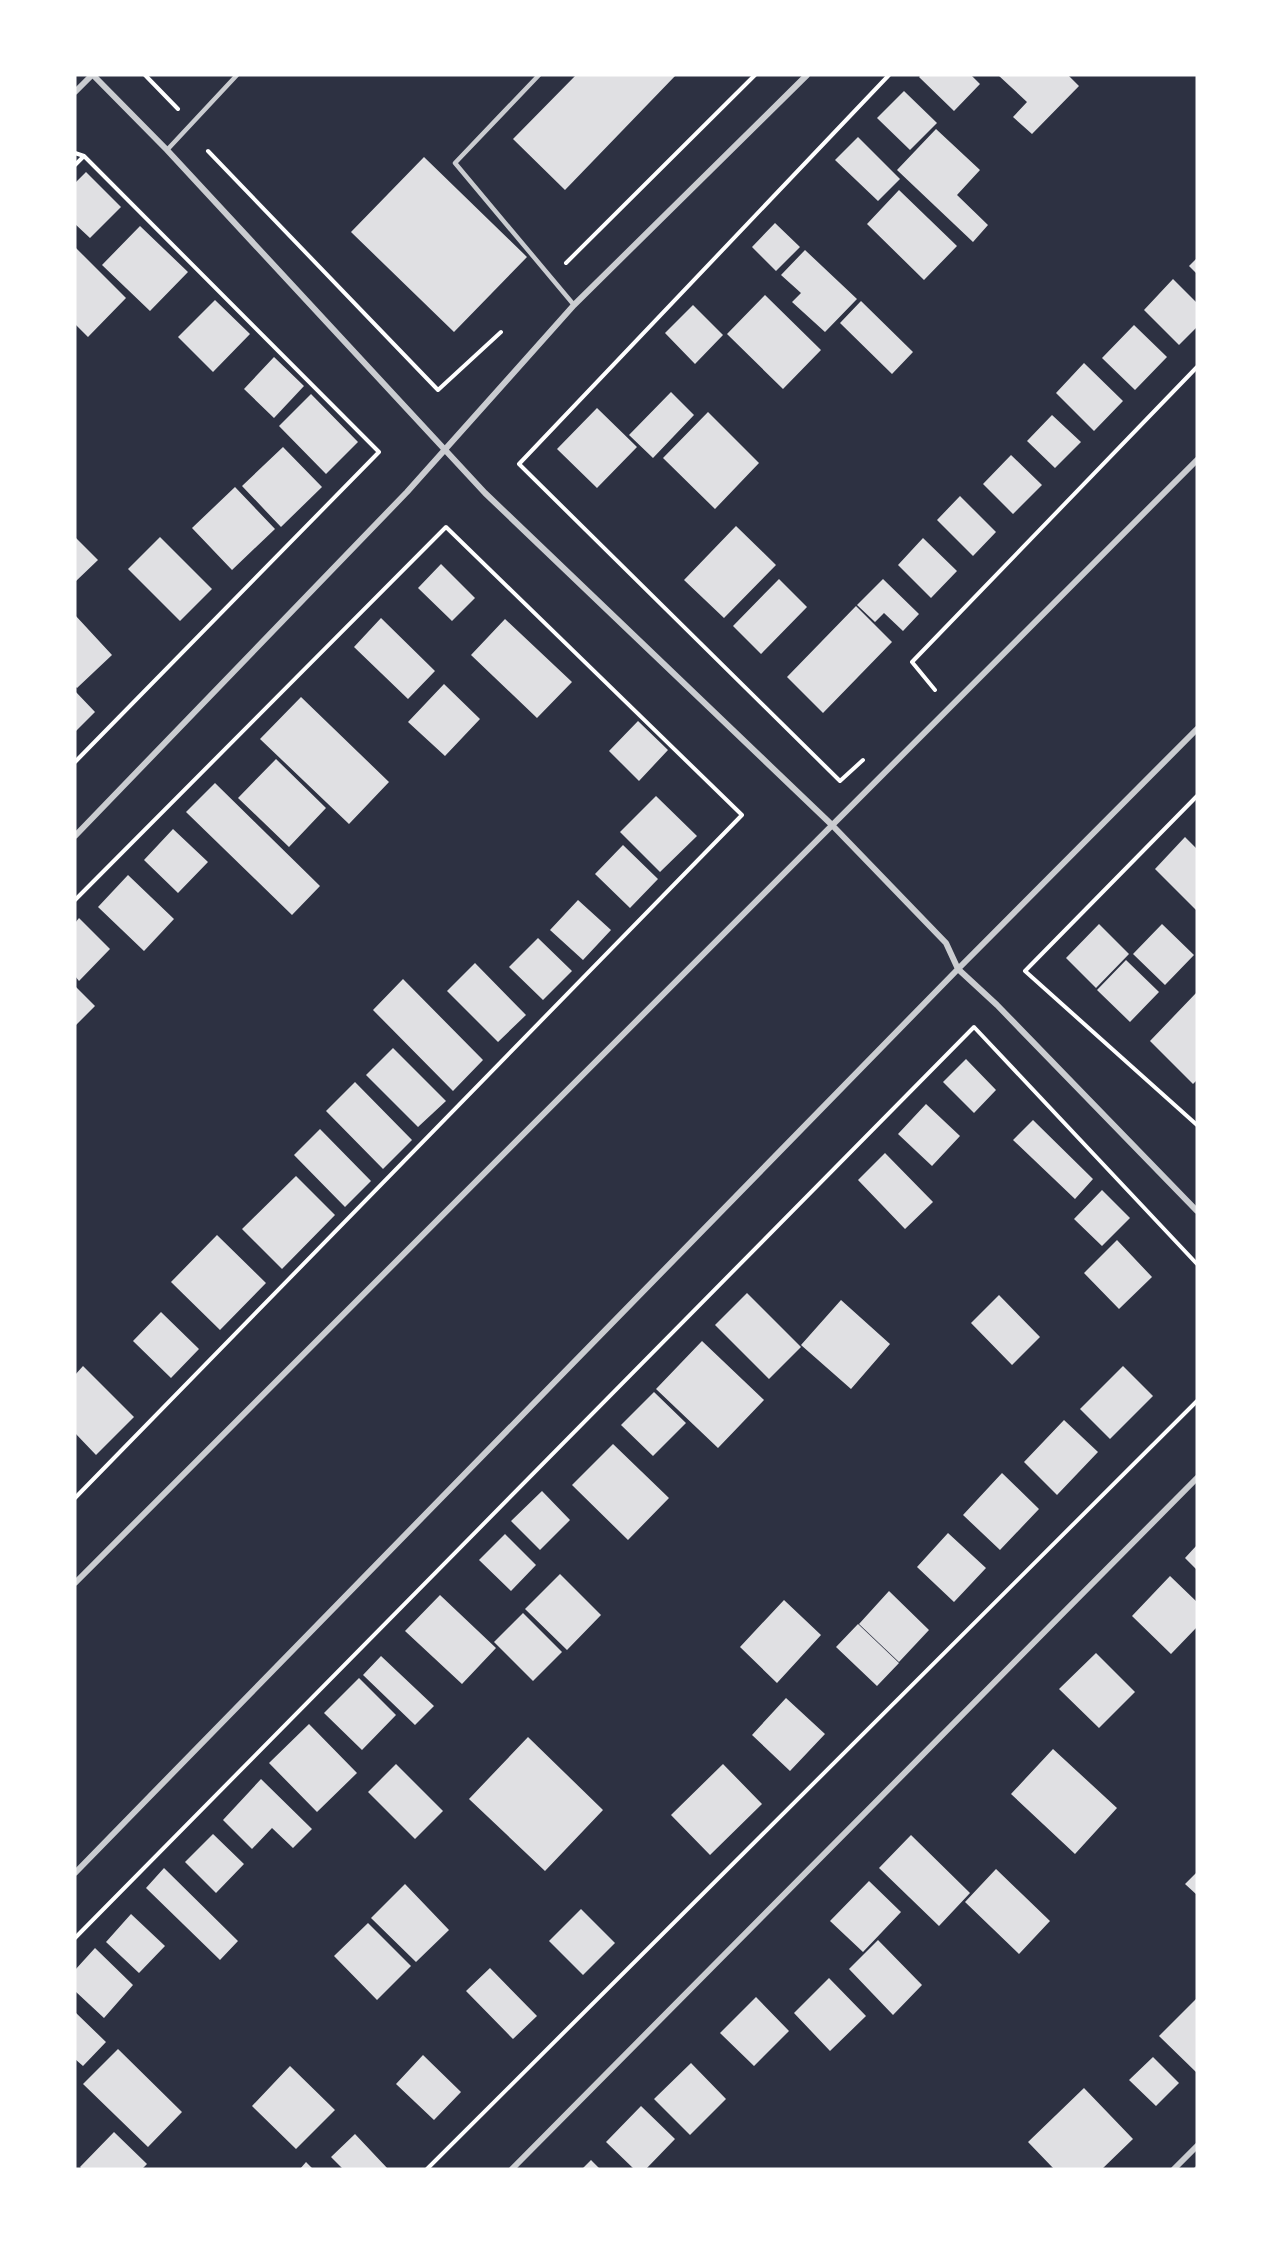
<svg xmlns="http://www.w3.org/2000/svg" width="1272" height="2244" font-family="Literata,serif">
  <rect width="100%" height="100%" fill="#2d3142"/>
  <path fill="#e0e0e3" d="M 576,75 L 676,75 L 565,190 L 513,139 Z
    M 921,75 L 971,75 L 980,84 L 954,111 L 919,77 Z
    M 998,75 L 1068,75 L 1079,86 L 1032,134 L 1013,117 L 1027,102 Z
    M 904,91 L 937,123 L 910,150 L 877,118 Z
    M 936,129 L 980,170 L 957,195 L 988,225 L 973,242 L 897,170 Z
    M 858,137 L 900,179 L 878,201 L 835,160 Z
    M 424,157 L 527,257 L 454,332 L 351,232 Z
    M 86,172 L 121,207 L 90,238 L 75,224 L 75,183 Z
    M 899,190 L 957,246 L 924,280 L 867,224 Z
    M 775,223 L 800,247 L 776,271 L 752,247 Z
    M 140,226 L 188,272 L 150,311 L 102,265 Z
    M 75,247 L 126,298 L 88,337 L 75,324 Z
    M 805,250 L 857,299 L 825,332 L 792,302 L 801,293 L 781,275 Z
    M 1197,258 L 1197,274 L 1189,266 Z
    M 1173,279 L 1197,303 L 1197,327 L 1179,345 L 1144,310 Z
    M 765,295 L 821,350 L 783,389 L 727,334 Z
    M 215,300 L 250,334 L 213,372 L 178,337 Z
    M 861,301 L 913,352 L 892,374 L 840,323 Z
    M 693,305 L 723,335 L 695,364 L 665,333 Z
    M 1134,325 L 1167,357 L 1135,390 L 1102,358 Z
    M 274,357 L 304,386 L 274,418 L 244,389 Z
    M 1084,363 L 1123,401 L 1094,431 L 1056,393 Z
    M 671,392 L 694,415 L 653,458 L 629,435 Z
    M 311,394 L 358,442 L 326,474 L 279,426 Z
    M 597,408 L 637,447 L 597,488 L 557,449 Z
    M 708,412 L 759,463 L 715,509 L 663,458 Z
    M 1052,415 L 1081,442 L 1055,468 L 1027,441 Z
    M 283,447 L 322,487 L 281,527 L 242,486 Z
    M 1011,455 L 1042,485 L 1013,514 L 983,484 Z
    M 235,487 L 275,529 L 232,570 L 192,528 Z
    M 960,496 L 996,532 L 973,556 L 937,520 Z
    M 736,526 L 776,565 L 724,618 L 684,580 Z
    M 75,537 L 98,560 L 75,582 Z
    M 160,537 L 212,589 L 180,621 L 128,569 Z
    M 923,538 L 957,571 L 931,598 L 898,565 Z
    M 441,564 L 475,598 L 452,621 L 418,588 Z
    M 779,579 L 807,607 L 761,654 L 733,626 Z
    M 883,579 L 919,614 L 903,631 L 884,613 L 875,622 L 857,605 Z
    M 856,606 L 892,642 L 823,713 L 787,677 Z
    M 75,615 L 112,655 L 77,688 L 75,686 Z
    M 381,618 L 435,671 L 408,699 L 354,647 Z
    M 505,619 L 572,682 L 537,718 L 471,655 Z
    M 444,684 L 480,719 L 445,756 L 408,722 Z
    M 75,691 L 95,712 L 75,732 Z
    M 301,697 L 389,782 L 349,824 L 260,739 Z
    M 638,721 L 668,750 L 639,781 L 609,751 Z
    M 276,759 L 326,808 L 289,847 L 238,798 Z
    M 215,783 L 320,886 L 292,915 L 186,812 Z
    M 656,796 L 697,836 L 660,872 L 620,832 Z
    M 173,829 L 208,862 L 178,893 L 144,860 Z
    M 1185,837 L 1197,849 L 1197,911 L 1155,869 Z
    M 623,845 L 658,879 L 630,908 L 595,874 Z
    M 128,875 L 174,919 L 144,951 L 98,907 Z
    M 578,900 L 611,930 L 583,960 L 550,930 Z
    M 79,918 L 110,949 L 79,981 L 75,976 L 75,923 Z
    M 1099,924 L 1129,954 L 1096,988 L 1066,958 Z
    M 1162,924 L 1194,955 L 1165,985 L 1133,954 Z
    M 538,938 L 572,971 L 543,1000 L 509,967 Z
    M 1126,960 L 1159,992 L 1130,1022 L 1097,990 Z
    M 475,963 L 526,1015 L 498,1042 L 447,991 Z
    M 403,979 L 483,1060 L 453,1091 L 373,1010 Z
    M 75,986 L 95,1006 L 75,1026 Z
    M 1197,992 L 1197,1080 L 1193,1084 L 1150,1041 Z
    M 393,1048 L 446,1101 L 418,1127 L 366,1075 Z
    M 966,1059 L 996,1090 L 974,1113 L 943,1082 Z
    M 355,1082 L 412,1140 L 383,1169 L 326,1111 Z
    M 926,1104 L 960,1136 L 932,1166 L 898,1134 Z
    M 1033,1120 L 1093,1179 L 1075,1199 L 1013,1140 Z
    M 320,1129 L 371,1181 L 345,1207 L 294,1155 Z
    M 885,1153 L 933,1202 L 905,1229 L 858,1180 Z
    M 296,1176 L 335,1215 L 282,1269 L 242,1229 Z
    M 1102,1190 L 1130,1218 L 1102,1246 L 1074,1219 Z
    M 217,1235 L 266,1283 L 220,1330 L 171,1282 Z
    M 1117,1240 L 1152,1277 L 1119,1309 L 1084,1273 Z
    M 747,1293 L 801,1347 L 769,1379 L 715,1325 Z
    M 999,1295 L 1040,1337 L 1012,1365 L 971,1323 Z
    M 841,1300 L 890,1344 L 851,1389 L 801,1345 Z
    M 161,1312 L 199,1349 L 171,1378 L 133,1341 Z
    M 702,1341 L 764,1400 L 718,1448 L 656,1389 Z
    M 83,1366 L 134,1417 L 96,1455 L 75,1433 L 75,1375 Z
    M 1123,1366 L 1153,1396 L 1110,1439 L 1080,1409 Z
    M 654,1392 L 686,1423 L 653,1456 L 621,1425 Z
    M 1064,1420 L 1098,1452 L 1057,1495 L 1024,1462 Z
    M 613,1444 L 669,1498 L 628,1540 L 572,1485 Z
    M 1002,1473 L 1039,1509 L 1000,1550 L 963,1515 Z
    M 542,1491 L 570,1520 L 540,1550 L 511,1521 Z
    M 948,1533 L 986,1568 L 954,1602 L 917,1567 Z
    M 505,1534 L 536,1565 L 511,1591 L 479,1560 Z
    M 1197,1545 L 1197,1570 L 1185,1558 Z
    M 560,1574 L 601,1615 L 567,1650 L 525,1609 Z
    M 1170,1576 L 1197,1602 L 1197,1627 L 1171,1654 L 1132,1616 Z
    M 889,1591 L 929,1630 L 899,1662 L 859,1624 Z
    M 440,1595 L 496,1648 L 462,1684 L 405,1631 Z
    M 784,1600 L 821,1635 L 777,1683 L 740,1647 Z
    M 523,1613 L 562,1652 L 533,1681 L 494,1642 Z
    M 858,1624 L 899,1663 L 877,1686 L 836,1647 Z
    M 1096,1653 L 1135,1692 L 1099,1728 L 1059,1689 Z
    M 381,1656 L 434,1706 L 415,1725 L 363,1675 Z
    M 359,1678 L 396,1715 L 362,1750 L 324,1713 Z
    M 786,1698 L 825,1734 L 790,1771 L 752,1735 Z
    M 309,1724 L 357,1773 L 317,1812 L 269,1763 Z
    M 528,1737 L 603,1810 L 545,1871 L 469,1799 Z
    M 1053,1749 L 1117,1808 L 1075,1854 L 1011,1794 Z
    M 396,1764 L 443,1811 L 415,1839 L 368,1792 Z
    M 723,1764 L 762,1804 L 710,1855 L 671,1815 Z
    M 261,1779 L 312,1829 L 293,1848 L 272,1828 L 252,1849 L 223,1820 Z
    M 213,1834 L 244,1864 L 216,1893 L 185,1862 Z
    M 911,1835 L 970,1893 L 939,1926 L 879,1868 Z
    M 164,1868 L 238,1941 L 220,1960 L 146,1888 Z
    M 996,1869 L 1050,1921 L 1019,1954 L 965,1902 Z
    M 1197,1872 L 1197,1895 L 1185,1884 Z
    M 869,1881 L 901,1912 L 863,1952 L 830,1921 Z
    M 405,1884 L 449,1930 L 416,1962 L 371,1918 Z
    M 581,1909 L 615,1943 L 583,1975 L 549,1941 Z
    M 131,1914 L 165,1946 L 139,1973 L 106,1942 Z
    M 368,1923 L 411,1966 L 377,2000 L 334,1956 Z
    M 878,1940 L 922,1985 L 893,2015 L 849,1969 Z
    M 95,1948 L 133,1985 L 104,2018 L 75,1991 L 75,1970 Z
    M 490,1968 L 537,2016 L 513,2039 L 466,1991 Z
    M 829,1978 L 866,2016 L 830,2051 L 794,2013 Z
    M 756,1997 L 789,2031 L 754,2066 L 720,2033 Z
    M 1197,1998 L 1197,2073 L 1159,2036 Z
    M 75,2012 L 106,2042 L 83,2066 L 75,2059 Z
    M 118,2049 L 182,2112 L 148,2147 L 83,2084 Z
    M 423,2055 L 461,2092 L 434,2120 L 396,2084 Z
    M 1153,2057 L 1179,2083 L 1156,2106 L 1129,2080 Z
    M 691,2063 L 726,2099 L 690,2135 L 654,2099 Z
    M 290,2066 L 335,2110 L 296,2149 L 252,2106 Z
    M 1084,2088 L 1133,2139 L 1102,2169 L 1054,2169 L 1028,2142 Z
    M 641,2106 L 675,2139 L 646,2169 L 634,2169 L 606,2142 Z
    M 114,2132 L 147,2164 L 142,2169 L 82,2169 L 80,2167 Z
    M 355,2134 L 388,2169 L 343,2169 L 331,2157 Z
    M 591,2160 L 600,2169 L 582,2169 Z
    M 306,2162 L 313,2169 L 300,2169 Z"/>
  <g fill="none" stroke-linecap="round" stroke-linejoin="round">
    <path stroke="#fff" stroke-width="4" d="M 145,75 L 178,109
      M 208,151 L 438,390 L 501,332
      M 75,153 L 84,156 L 379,452 L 75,762
      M 75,165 L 84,156
      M 566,263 L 755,75
      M 935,690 L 912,662 L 1197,367
      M 863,760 L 840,781 L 519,464 L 889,75
      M 1197,796 L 1025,971 L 1197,1125
      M 75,900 L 446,527 L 742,815 L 75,1498
      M 75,1938 L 974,1027 L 1197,1264
      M 427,2169 L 1197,1401"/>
    <path stroke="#caccd0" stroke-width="4.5" d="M 539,75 L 455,163 L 574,305
      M 167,150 L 237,75"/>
    <path stroke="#caccd0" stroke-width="6" d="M 93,75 L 167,150 L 485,493 L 832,825 L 946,943 L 958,969 L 997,1005 L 1197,1211
      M 75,92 L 92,75
      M 75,836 L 407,492 L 574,305 L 807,75
      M 75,1583 L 1197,460
      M 75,1873 L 958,969 L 1197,729
      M 512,2169 L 1197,1478
      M 1174,2169 L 1197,2146"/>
    <path stroke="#abadb3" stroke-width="1.5" d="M 1194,2169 L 1197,2166"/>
  </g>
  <rect width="1272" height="2244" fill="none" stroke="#ffffff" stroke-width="153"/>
</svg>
